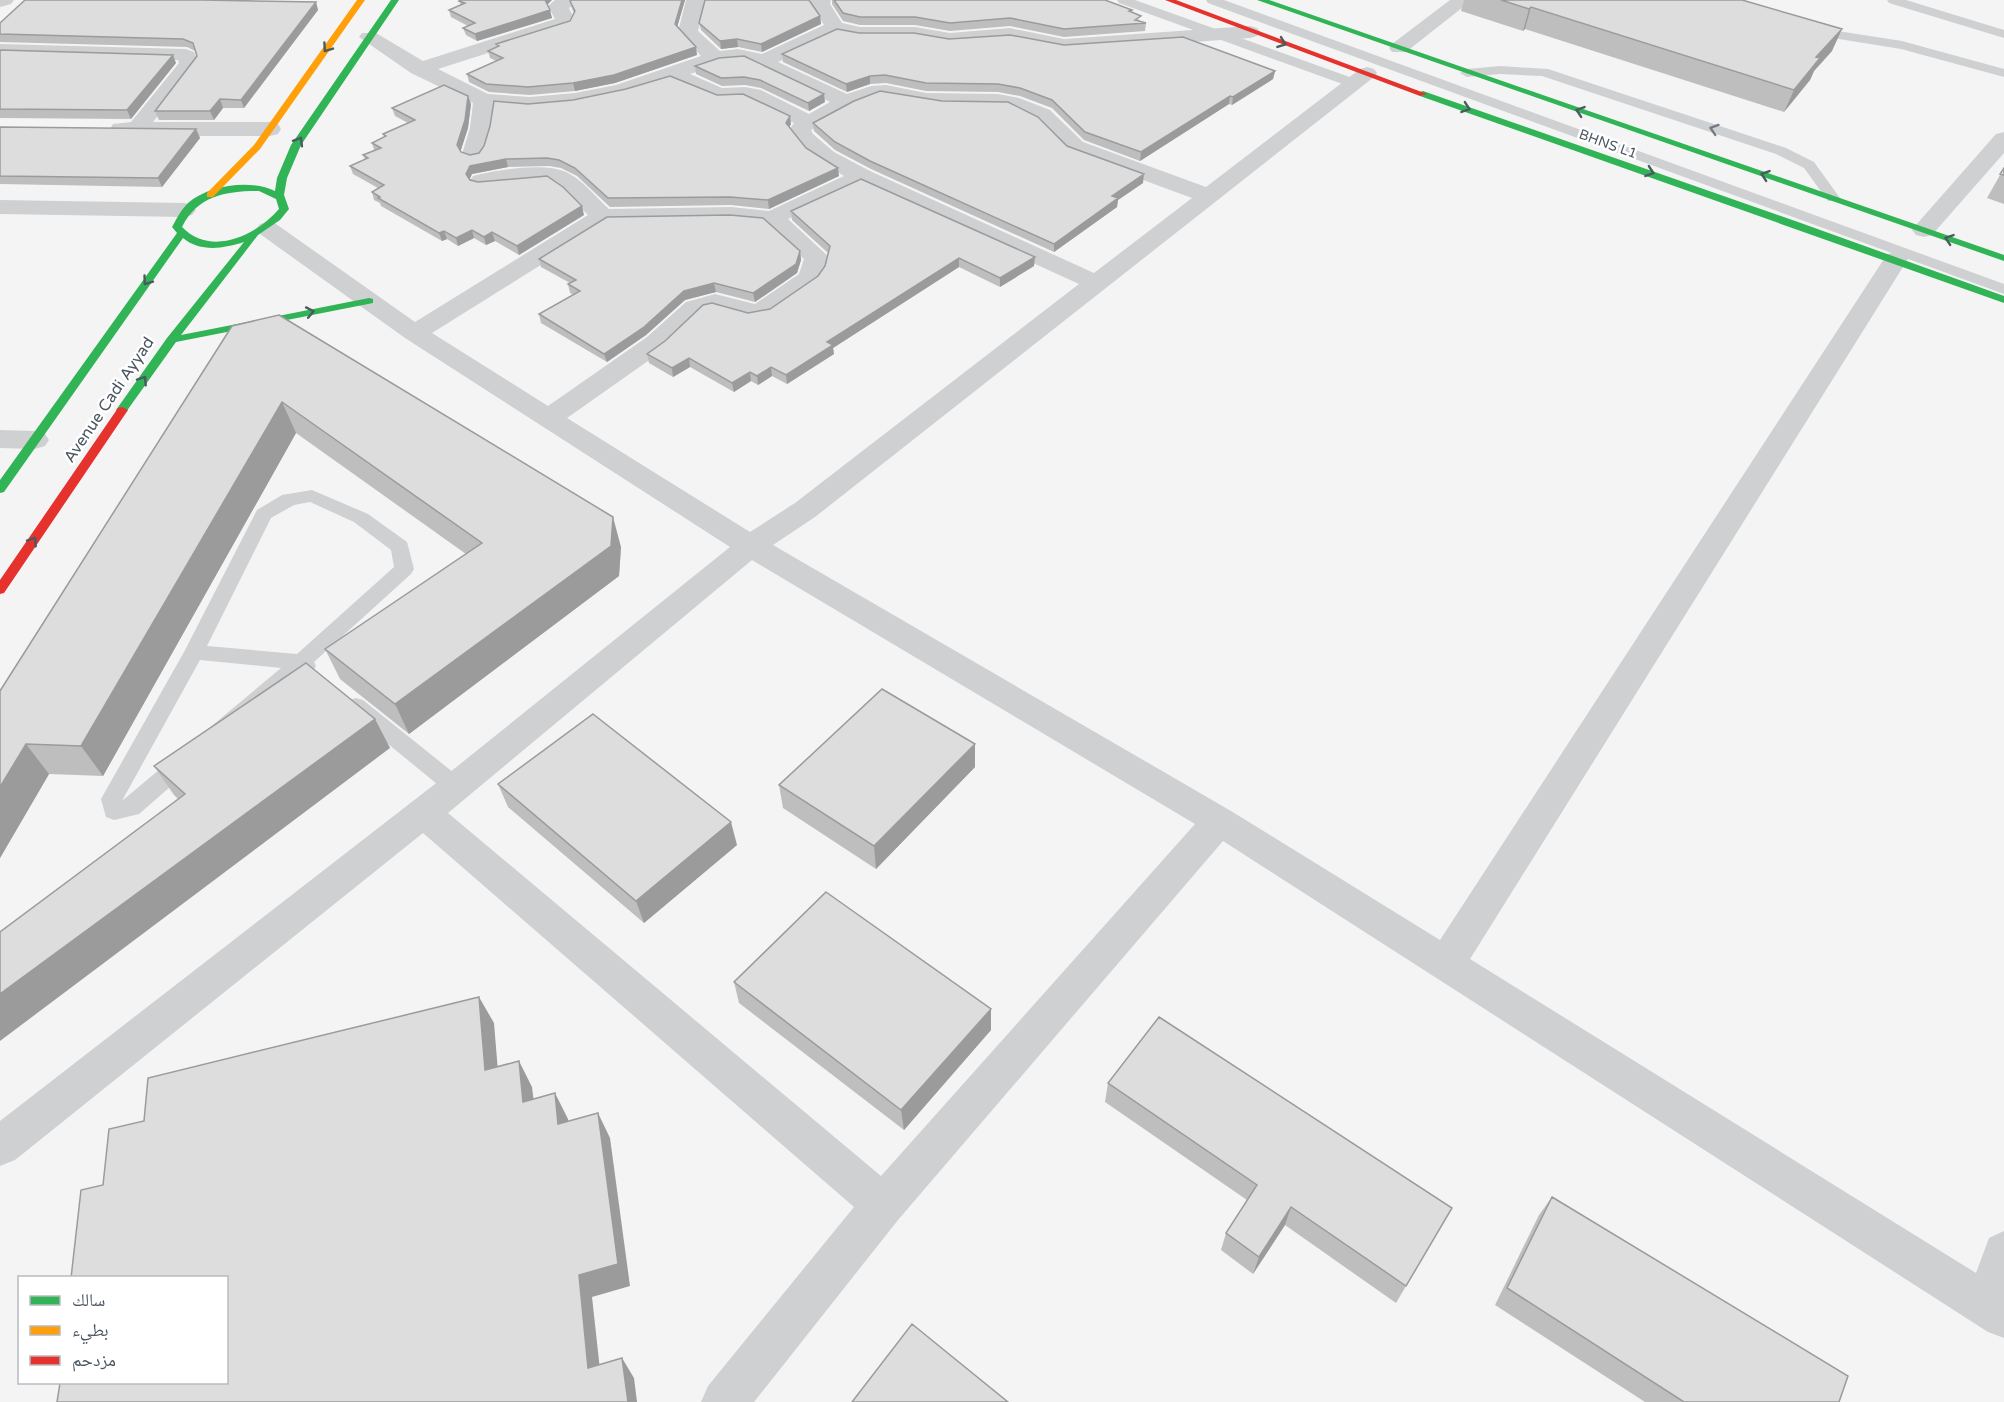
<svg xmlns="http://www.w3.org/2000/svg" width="2004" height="1402" font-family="'Varela Round','Noto Naskh Arabic',sans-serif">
  <rect width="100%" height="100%" fill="#f4f4f4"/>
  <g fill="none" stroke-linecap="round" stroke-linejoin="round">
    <path fill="#ced0d2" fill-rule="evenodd" d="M 1117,0 L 1135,0 L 1358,80 L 1360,83 L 1353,87 L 1348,86 L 1119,3 Z
      M 1206,0 L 1224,0 L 2004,284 L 2004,294 L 1208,3 Z
      M 1887,0 L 1906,0 L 2004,30 L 2004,38 L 1889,3 Z
      M 1812,27 L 1902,41 L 2004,69 L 2004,77 L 1901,49 L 1808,34 L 1806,31 L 1808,28 Z
      M 1500,66 L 1548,69 L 1786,148 L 1814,162 L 1840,198 L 1838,201 L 1828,201 L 1804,168 L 1776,154 L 1542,76 L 1500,74 L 1467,77 L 1460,73 L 1467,69 Z
      M 312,490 L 368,514 L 407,542 L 414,569 L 411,574 L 314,662 L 316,666 L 313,671 L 302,672 L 139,814 L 114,820 L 106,817 L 101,799 L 184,652 L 257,510 L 282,495 ZM 310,502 L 354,522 L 391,550 L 394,567 L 297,654 L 207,646 L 271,518 L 294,505 ZM 200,660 L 281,668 L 123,800 L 123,799 Z
      M 356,698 L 363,700 L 464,781 L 467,787 L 464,793 L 456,796 L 448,793 L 349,712 L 345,706 L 349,700 Z"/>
    <path fill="#ced0d2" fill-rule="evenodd" d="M 0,0 L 14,0 L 11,4 L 0,7 Z
      M 555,0 L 581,0 L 569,8 L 575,20 L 570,27 L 438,69 L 488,94 L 530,97 L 575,93 L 616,85 L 701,56 L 678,32 L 686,0 L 706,0 L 698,31 L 720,51 L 738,49 L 762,54 L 824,25 L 810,4 L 811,0 L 831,0 L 830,4 L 842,23 L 860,27 L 915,27 L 950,33 L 1010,28 L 1064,39 L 1250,26 L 1257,28 L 1260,32 L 1257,36 L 1250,38 L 1064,51 L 1010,40 L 950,45 L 915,39 L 860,39 L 837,34 L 778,62 L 847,94 L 871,86 L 886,85 L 926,93 L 998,94 L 1019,98 L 1050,110 L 1083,142 L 1206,187 L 1360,69 L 1367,67 L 1374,69 L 1377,73 L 1374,77 L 815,517 L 773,545 L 1231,811 L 1440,940 L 1884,259 L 1887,254 L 1896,252 L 1905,254 L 1908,259 L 1470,959 L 1976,1273 L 1989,1238 L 2004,1231 L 2004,1338 L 1988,1332 L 1223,841 L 898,1220 L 754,1402 L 701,1402 L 708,1386 L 854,1207 L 423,833 L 15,1160 L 0,1166 L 0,1121 L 444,777 L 730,547 L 405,338 L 260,234 L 256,229 L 260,224 L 268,222 L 276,224 L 415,322 L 588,215 L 566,193 L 550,182 L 481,188 L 473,186 L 470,181 L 473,176 C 497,170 548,161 570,174 C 585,183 596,197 609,209 L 731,207 L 769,211 L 844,176 L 809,155 L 796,141 L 789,130 L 794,123 L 745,100 L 719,101 L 672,82 L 627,95 L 575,106 L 530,110 L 494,107 C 492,124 491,144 481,159 L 473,161 L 465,159 L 462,154 L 470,128 L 473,103 L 411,73 L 359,37 L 362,33 L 376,33 L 423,61 L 555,19 L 548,6 ZM 738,61 L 746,62 L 830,102 L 809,114 L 761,90 L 745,87 L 722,88 L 690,74 L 720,64 ZM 880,97 L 942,107 L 1008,108 L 1039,123 L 1067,152 L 1192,198 L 1094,273 L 870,171 L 834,152 L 813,134 L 811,130 L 854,107 ZM 862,185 L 1079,284 L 795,503 L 750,532 L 567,418 L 665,349 L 704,312 L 714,310 L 750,320 L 771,316 L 817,284 L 824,274 L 829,257 L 788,219 ZM 731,221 L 765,224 L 804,259 L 799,274 L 755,304 L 715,294 L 686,302 L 647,337 L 548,406 L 432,333 L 608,223 ZM 752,560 L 1195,824 L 881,1176 L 448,813 Z
      M 1450,0 L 1472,0 L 1406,52 L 1392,52 L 1389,48 L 1392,44 Z
      M 0,44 L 186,49 L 194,52 L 199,63 L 153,122 L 270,122 L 278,124 L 281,129 L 278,134 L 270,136 L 121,136 L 113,134 L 110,129 L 113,124 L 131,122 L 179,63 L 178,60 L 0,56 Z
      M 2004,132 L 2004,153 L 1932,235 L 1924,237 L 1916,235 L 1912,230 L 1916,225 L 1996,134 Z
      M 0,200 L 184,203 L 192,205 L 196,210 L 192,215 L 184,217 L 0,214 Z
      M 0,430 L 35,431 L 45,434 L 49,440 L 45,446 L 35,449 L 0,448 Z"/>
    <path fill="#30b455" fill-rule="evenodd" d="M 391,0 L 399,0 L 301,145 L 287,178 L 284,195 L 289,209 L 280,220 L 258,235 L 181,335 L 369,298 L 373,299 L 373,303 L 176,342 L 126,412 L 118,412 L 116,410 L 167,338 L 244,242 C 225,248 201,253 183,238 L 4,492 L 0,493 L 0,480 L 177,233 L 172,227 C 177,218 181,210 188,203 C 209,185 250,179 275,191 L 277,178 L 291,145 ZM 259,191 L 276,199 L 279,209 C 256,236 211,257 182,227 C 198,195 227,191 259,191 Z
      M 1257,0 L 1269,0 L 2004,255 L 2004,261 Z
      M 1423,91 L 1798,222 L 2004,296 L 2004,303 L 1420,96 L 1420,92 Z"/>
    <path fill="#ff9f0a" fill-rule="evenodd" d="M 357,0 L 365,0 L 260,149 L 213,197 L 207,197 L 207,193 L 254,145 Z"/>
    <path fill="#e5322d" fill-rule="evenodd" d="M 1165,0 L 1176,0 L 1427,94 L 1420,96 Z
      M 122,407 L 128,410 L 4,593 L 0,594 L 0,580 L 118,408 Z"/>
  </g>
  <path fill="#bebebf" d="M 572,0 L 685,0 L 677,27 L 697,55 L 615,83 L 575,91 L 530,95 L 489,92 L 469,82 L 467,74 L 496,61 L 490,58 L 488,51 L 497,47 L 496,44 L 570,21 L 574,13 L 572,9 L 570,1 Z
    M 832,0 L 1105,0 L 1132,10 L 1132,13 L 1141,22 L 1146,23 L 1145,31 L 1064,37 L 1010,26 L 950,31 L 915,25 L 860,25 L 843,21 L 832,4 Z
    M 1464,0 L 1742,0 L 1832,51 L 1814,71 L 1810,80 L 1784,112 L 1525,29 L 1523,31 L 1461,11 Z
    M 459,1 L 547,4 L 552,18 L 477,41 L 466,35 L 463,28 L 468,26 L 451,17 L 449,10 L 461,5 Z
    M 810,1 L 820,16 L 821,24 L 762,52 L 738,47 L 721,49 L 701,30 L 699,23 Z
    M 316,2 L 318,10 L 244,108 L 223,108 L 214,120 L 159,120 L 155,111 L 197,56 L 195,51 L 187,47 L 0,42 L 0,23 Z
    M 859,33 L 1064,45 L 1275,71 L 1273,79 L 1232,105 L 1229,104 L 1140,161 L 1084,140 L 1052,108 L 1020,96 L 998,92 L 926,91 L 886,83 L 870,84 L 847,92 L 783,62 L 782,54 Z
    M 0,50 L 176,63 L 131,119 L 0,118 Z
    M 719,58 L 825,102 L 809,111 L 761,88 L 745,85 L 722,86 L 696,74 L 695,66 Z
    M 471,104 L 468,128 L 460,152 L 470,155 L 791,124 L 789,127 L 806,148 L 839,176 L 769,209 L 731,205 L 610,207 L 577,176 L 561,168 L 549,166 L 508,167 L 472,174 L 470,179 L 584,215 L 519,255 L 495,241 L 486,245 L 474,238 L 458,246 L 447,239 L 442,241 L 381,206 L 380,203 L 374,200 L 372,192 L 378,188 L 353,174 L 350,166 L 365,159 L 363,155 L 374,150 L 372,143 L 384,137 L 383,134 L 408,123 L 395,116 L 392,108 Z
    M 813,123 L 1067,146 L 1143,183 L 1118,200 L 1117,207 L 1054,252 L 871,169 L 835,150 L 814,131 Z
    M 0,127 L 196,129 L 200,138 L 162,187 L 0,184 Z
    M 2004,168 L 2004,204 L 1987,198 Z
    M 791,211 L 1034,266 L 1000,287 L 959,267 L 833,348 L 834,354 L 787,384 L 772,376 L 758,385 L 751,381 L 734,392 L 690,367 L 673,377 L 649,363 L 647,354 L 748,313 L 770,309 L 818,276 L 825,266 L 828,253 L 792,220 Z
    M 800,251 L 801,260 L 797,273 L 755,302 L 716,292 L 685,300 L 646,335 L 607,362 L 541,323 L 539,314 L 574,295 L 570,293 L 568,284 L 570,283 L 541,267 L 539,259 Z
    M 232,326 L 621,547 L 619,576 L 409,734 L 340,679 L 325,649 L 466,554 L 296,433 L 103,776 L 49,774 L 0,858 L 0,691 Z
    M 375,719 L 390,748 L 178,799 L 174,795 L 154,766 Z
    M 975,744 L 975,767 L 876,869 L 783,808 L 779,785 Z
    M 498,784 L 737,845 L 644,923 L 508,807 Z
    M 734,982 L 991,1030 L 904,1130 L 739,1003 Z
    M 1108,1083 L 1452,1208 L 1396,1303 L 1285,1225 L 1253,1274 L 1221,1250 L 1226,1233 L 1247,1200 L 1105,1102 Z
    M 1552,1197 L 1839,1402 L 1645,1402 L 1495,1305 L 1539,1215 Z"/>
  <path fill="#9b9b9b" d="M 544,0 L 552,0 L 546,6 Z
    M 682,0 L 685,0 L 676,31 L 675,24 Z
    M 316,2 L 318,10 L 244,108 L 241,100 Z
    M 1531,7 L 1525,29 L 1523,31 L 1529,9 Z
    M 550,10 L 552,18 L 477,41 L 475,34 Z
    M 820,16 L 821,24 L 762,52 L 761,44 Z
    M 1842,29 L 1832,51 L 1814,71 L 1810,80 L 1784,112 L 1794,90 L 1816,57 Z
    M 737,39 L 738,47 L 721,49 L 720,41 Z
    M 696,47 L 697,55 L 615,83 L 575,91 L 573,83 Z
    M 173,55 L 176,63 L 131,119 L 127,110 Z
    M 1275,71 L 1273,79 L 1232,105 L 1233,97 Z
    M 870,76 L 870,84 L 847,92 L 846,84 Z
    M 824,94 L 825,102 L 809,111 L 808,103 Z
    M 468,96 L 471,104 L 468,128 L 460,153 L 457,145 Z
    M 1230,96 L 1229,104 L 1140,161 L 1141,152 Z
    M 220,99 L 223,108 L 214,120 L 210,111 Z
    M 790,116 L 791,124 L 787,131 L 786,123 Z
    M 196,129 L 200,138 L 162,187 L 158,178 Z
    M 506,159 L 508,167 L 472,174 L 468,182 L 466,174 L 470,166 Z
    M 838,168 L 839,176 L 769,209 L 768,200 Z
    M 1144,174 L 1143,183 L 1118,200 L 1117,207 L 1054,252 L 1054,244 L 1112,196 Z
    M 582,206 L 584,215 L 519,255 L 517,246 Z
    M 472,230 L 474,238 L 458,246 L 456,238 Z
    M 444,231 L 447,239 L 442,241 L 439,233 Z
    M 492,232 L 495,241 L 486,245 L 484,237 Z
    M 800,251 L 801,260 L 797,273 L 755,302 L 753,293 Z
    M 1035,257 L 1034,266 L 1000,287 L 1000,278 Z
    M 959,258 L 959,267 L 833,348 L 834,354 L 787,384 L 786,375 L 827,342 Z
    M 714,283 L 716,292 L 685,300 L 646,335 L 607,362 L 604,354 L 684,291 Z
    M 689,358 L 690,367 L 673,377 L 672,368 Z
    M 771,367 L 772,376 L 758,385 L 757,376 Z
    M 750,372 L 751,381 L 734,392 L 732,383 Z
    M 282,402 L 296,433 L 103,776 L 81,746 Z
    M 613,517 L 621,547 L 619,576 L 409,734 L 395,704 Z
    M 375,719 L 390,748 L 0,1041 L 0,994 Z
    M 26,744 L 49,774 L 0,858 L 0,787 Z
    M 975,744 L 975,767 L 876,869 L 874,846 Z
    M 731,822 L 737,845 L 644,923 L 636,901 Z
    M 479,997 L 494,1023 L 500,1096 L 485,1070 Z
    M 991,1009 L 991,1030 L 904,1130 L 901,1110 Z
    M 519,1061 L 532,1087 L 537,1127 L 523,1102 Z
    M 555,1093 L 568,1119 L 571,1149 L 558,1124 Z
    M 598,1113 L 610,1138 L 630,1286 L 592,1297 L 602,1388 L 588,1368 L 579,1275 Z
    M 1291,1207 L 1285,1225 L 1253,1274 L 1259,1257 Z
    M 622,1358 L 634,1378 L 637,1402 L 628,1402 Z"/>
  <path fill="#ddddde" stroke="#9b9b9b" stroke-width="1.5" d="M 25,0 L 201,0 L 316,2 L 241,100 L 220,99 L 210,111 L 155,111 L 197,56 L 193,43 L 183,39 L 0,34 L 0,23 Z
    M 461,0 L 545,0 L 550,10 L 475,34 L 463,28 L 475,23 L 449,10 L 465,3 L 459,1 Z
    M 572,0 L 682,0 L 675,24 L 696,47 L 614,75 L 573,83 L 528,87 L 486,84 L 467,74 L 503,58 L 488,51 L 499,46 L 496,44 L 570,21 L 575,11 L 570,1 Z
    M 705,0 L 809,0 L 820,16 L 761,44 L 737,39 L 720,41 L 699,23 Z
    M 834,0 L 1105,0 L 1132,10 L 1129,11 L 1141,16 L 1135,20 L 1146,23 L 1064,29 L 1010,18 L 950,23 L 915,17 L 860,17 L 843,13 Z
    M 1501,0 L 1742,0 L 1842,29 L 1816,57 L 1820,58 L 1794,90 L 1531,7 L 1529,9 Z
    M 837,29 L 859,33 L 914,33 L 949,39 L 1010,35 L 1064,45 L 1183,37 L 1275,71 L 1233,97 L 1230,96 L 1141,152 L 1085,132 L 1052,100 L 1020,88 L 998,84 L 926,83 L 885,75 L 870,76 L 846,84 L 782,54 Z
    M 0,50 L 173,55 L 127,110 L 0,109 Z
    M 744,56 L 824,94 L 808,103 L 760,80 L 744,77 L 721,78 L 695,66 L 719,58 Z
    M 670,76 L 717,95 L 743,94 L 790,116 L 786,123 L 806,148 L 838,168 L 768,200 L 730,197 L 608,198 L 575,168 L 559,160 L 547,158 L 506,159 L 470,166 L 466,174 L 470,180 L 478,182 L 547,176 L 563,187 L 582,206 L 517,246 L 492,232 L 484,237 L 472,230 L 456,238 L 444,231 L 439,233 L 378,198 L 380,197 L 372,192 L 384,185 L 350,166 L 368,158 L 363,155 L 381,148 L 372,143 L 386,136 L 383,134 L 415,120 L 392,108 L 444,85 L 468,96 L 465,120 L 457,145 L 461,152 L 470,155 L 479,153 L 484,146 L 490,126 L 494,101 L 528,104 L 573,100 L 626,89 Z
    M 880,91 L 942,101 L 1008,102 L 1038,117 L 1067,146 L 1144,174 L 1112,196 L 1118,198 L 1054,244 L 870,161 L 835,142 L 813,123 L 854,101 Z
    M 0,127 L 196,129 L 158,178 L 0,176 Z
    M 2004,168 L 2004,175 L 2000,174 Z
    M 861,179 L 1035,257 L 1000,278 L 959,258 L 827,342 L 833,345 L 786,375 L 771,367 L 757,376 L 750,372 L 732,383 L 689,358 L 672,368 L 647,354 L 665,341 L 703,305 L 712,303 L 748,313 L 770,309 L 818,276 L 825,266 L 830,246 L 791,211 Z
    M 730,215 L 763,218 L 800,251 L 796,264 L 753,293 L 714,283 L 684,291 L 644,327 L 604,354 L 539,314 L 580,291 L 568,284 L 576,280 L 539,259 L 607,217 Z
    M 279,315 L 613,517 L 611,546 L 395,704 L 325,649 L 482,543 L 282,402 L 81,746 L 26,744 L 0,787 L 0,691 L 232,326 Z
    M 306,663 L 375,719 L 0,994 L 0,932 L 185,794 L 154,766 Z
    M 882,689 L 975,744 L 874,846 L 779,785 Z
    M 593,714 L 731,822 L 636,901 L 498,784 Z
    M 826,892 L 991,1009 L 901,1110 L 734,982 Z
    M 479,997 L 485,1070 L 519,1061 L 523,1102 L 555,1093 L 558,1124 L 598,1113 L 618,1264 L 579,1275 L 588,1368 L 622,1358 L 628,1402 L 57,1402 L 60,1383 L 226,1383 L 226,1278 L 71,1278 L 81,1190 L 103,1185 L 109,1129 L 144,1121 L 148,1078 Z
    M 1159,1017 L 1452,1208 L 1406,1286 L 1291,1207 L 1259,1257 L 1226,1233 L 1257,1185 L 1108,1083 Z
    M 1552,1197 L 1848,1376 L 1839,1402 L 1684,1402 L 1507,1288 Z
    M 912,1324 L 1008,1402 L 852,1402 Z"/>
  <defs><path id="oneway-chevron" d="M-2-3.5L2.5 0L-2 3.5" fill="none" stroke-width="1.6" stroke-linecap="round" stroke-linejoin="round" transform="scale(1.5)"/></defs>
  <g stroke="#495b60">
    <use href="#oneway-chevron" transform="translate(1282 43) rotate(20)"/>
    <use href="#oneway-chevron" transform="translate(327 48) rotate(125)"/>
    <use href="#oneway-chevron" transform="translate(1466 108) rotate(19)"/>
    <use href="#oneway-chevron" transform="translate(1580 111) rotate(-161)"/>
    <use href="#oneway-chevron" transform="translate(299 141) rotate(-59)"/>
    <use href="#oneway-chevron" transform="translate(1650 172) rotate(19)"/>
    <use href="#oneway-chevron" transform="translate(1765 175) rotate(-161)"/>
    <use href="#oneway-chevron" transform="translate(1949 239) rotate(-161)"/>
    <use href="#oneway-chevron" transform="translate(147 281) rotate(126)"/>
    <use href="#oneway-chevron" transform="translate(310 312) rotate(-11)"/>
    <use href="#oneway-chevron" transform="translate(143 380) rotate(-56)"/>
    <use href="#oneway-chevron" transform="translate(33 541) rotate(-56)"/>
  </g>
  <use stroke="#727b83" href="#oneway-chevron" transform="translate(1714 129) rotate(-162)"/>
  <g text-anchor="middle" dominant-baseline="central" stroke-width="5" stroke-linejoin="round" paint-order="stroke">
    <g font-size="14" fill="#4a5661" stroke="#fff">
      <text transform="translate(1608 144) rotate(20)">BHNS L1</text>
    </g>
    <g font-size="16" fill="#4a5661" stroke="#fff">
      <text transform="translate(109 400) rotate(-56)">Avenue Cadi Ayyad</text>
    </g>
  </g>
  <rect x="18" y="1276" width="210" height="108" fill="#ffffff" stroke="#b7bbc0" stroke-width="1.5"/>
  <rect x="30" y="1296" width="30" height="9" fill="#30b455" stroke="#b7bbc0" stroke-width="1.5"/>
  <text x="72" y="1306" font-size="18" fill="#4a5661">سالك</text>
  <rect x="30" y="1326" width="30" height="9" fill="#ff9f0a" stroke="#b7bbc0" stroke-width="1.5"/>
  <text x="72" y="1336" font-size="18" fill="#4a5661">بطيء</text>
  <rect x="30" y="1356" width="30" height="9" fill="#e5322d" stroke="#b7bbc0" stroke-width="1.5"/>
  <text x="72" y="1366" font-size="18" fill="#4a5661">مزدحم</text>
</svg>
